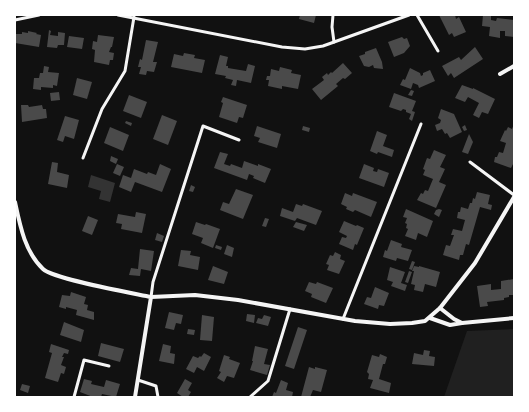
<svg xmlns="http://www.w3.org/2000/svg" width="529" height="412" font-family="'Noto Sans',sans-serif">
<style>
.green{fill:#202020}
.water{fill:#333}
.building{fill:#4a4a4a}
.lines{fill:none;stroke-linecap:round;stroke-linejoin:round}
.service{stroke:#f5f5f5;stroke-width:3}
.minor{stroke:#f5f5f5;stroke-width:4}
</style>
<rect width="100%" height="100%" fill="#111"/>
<polygon class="green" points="514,329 514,397 444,397 467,331"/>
<polygon class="water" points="91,175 115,183 110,202 99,199 101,191 88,187"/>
<g class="building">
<polygon points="300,15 316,15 314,23 299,19"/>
<polygon points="439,15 455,15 456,19 459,17 466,32 454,37 452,33 449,35"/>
<polygon points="483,15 491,15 491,20 496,21 497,18 514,20 514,37 505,36 505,31 500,31 500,38 489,36 490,27 482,26"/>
<polygon points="49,30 51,31 50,35 58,36 58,32 65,33 64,45 58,45 57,48 47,47"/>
<polygon points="28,31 37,33 36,34 41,35 39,47 15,43 15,34 22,34 22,32 28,33"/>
<polygon points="98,35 114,37 112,47 111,47 109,52 114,53 113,60 110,60 109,65 94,62 95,50 92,49 93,41 97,42"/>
<polygon points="69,36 84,38 82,49 67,47"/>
<polygon points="402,37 404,39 407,38 410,46 404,53 394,57 388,42"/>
<polygon points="146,40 158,42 153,62 157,62 154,72 147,71 146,75 139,74 141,67 138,67 140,59 142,60"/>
<polygon points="475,47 483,59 454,78 451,73 448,76 442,66 459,57 461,60"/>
<polygon points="376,48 382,62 383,69 374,68 373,65 369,67 364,66 359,56 365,54 365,52"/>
<polygon points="184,53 195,55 194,58 205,60 202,73 171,67 174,54 183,56"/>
<polygon points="220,55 228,57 226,66 228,66 228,68 246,71 248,64 255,66 251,83 237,80 236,86 231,85 233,80 225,78 226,76 215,74"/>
<polygon points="343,63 352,73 345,79 343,78 336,84 338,86 321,100 312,89 324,80 322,77 327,73 328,75 331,72 332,73"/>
<polygon points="44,66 49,67 48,72 59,73 57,86 53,85 53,88 41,87 41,90 33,89 34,78 39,78 40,73 43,73"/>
<polygon points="280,67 292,70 291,73 301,75 298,89 282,86 282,89 268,86 269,80 266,80 267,76 270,76 271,69 279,71"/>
<polygon points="410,68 420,73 421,76 423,75 423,73 430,70 435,81 419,88 418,85 413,83 411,89 400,85 403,79 405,80"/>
<polygon points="77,78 92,82 87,99 73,95"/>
<polygon points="462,85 473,89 473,88 495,99 488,114 482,112 479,118 473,115 479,103 468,97 465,102 455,98"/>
<polygon points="411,90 414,91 412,96 408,95"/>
<polygon points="59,92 60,100 51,101 50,93"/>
<polygon points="394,93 416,101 412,111 415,112 412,121 409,119 411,114 406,112 406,110 403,109 401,111 389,107"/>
<polygon points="129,95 147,102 141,118 123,111"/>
<polygon points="223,97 247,105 243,118 239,117 237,123 219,117 223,103 221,102"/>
<polygon points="21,105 28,105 29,107 42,105 43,109 46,109 47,118 22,122"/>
<polygon points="441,109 454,114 462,132 450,138 447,133 445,134 442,129 437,131 435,125 440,123 441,120 438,118"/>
<polygon points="162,115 177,121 168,145 153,139"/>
<polygon points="65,116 79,120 74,139 65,136 63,142 57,140"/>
<polygon points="126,121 132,123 131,126 125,123"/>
<polygon points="514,124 514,162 511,168 494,162 495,157 497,157 499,152 503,153 506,143 500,141 505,130 506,131 508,127 512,129"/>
<polygon points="465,125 467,130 464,131 462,127"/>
<polygon points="257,126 281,134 277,148 258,142 260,138 254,136"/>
<polygon points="303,126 310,128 309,132 302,130"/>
<polygon points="110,127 129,135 123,151 104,143"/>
<polygon points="377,131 387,135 383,146 394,150 392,157 378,152 377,154 370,151"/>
<polygon points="469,134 473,142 468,154 462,152"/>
<polygon points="434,150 446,155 440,167 445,169 439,182 446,185 436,208 417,200 421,193 423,194 425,190 428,191 433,179 423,175 425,170 423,169 427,158 430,159"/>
<polygon points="220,152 228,154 224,164 230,166 231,164 242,168 244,161 258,166 258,164 271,169 265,183 253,178 254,176 249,174 247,180 214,168"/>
<polygon points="111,156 118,159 116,164 110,161"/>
<polygon points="52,162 58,163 57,172 69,175 67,188 48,184"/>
<polygon points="117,164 124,167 120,176 113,173"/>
<polygon points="160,164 171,169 162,192 135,182 131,192 119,187 123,175 131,178 134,169 147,174 148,172 156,175"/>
<polygon points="364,164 374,168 373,171 377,172 378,169 389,173 384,187 359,178"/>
<polygon points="191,185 195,187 193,192 189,191"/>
<polygon points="236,189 253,195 243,219 220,210 223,202 229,204"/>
<polygon points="477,192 490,195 488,204 492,205 491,210 480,207 469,245 466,244 463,255 460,255 459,260 443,255 446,245 450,246 454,235 451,235 453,229 462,231 465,220 457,218 458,212 460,212 461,207 468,209 470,203 472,203 473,198 475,199"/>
<polygon points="345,193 352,196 353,193 377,202 371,217 355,210 353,212 346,209 347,207 341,204"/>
<polygon points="296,204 302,206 303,204 322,211 316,225 297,218 295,221 280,216 282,208 293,212"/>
<polygon points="406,209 433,221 427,237 418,233 416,240 405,236 408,229 406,228 407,224 405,223 407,218 403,217"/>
<polygon points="439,209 442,210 439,217 434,214 436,210"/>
<polygon points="136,212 146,214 142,233 121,229 122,224 116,223 118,214 135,217"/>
<polygon points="88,216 98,220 92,235 82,231"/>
<polygon points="265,218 269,219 266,227 262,226"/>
<polygon points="344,221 356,226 357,225 364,228 357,245 355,244 353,250 339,244 342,237 346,238 347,236 339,232"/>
<polygon points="196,222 205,225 206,224 220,229 213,248 201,243 203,238 192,234"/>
<polygon points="296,222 307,225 304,231 293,227"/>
<polygon points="157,233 164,236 162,242 155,240"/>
<polygon points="391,240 402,244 401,247 412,250 408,261 397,258 396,261 383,257 385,250 387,251"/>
<polygon points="216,245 222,247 221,250 215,248"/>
<polygon points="227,245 234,248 232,257 224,254"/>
<polygon points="140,249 154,251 151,271 141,269 140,276 129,275 131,268 138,269"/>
<polygon points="181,250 191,251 190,255 200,257 198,270 178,266"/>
<polygon points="335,252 341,255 340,259 345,261 339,274 327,270 329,265 326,264 330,255 333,256"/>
<polygon points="412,261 415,262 412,270 409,269"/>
<polygon points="213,266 228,272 224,284 208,280"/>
<polygon points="414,266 419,267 419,266 440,272 436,287 425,284 423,292 414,290 415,285 411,284 414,271 412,271"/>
<polygon points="390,267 405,272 401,283 407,285 405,291 391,286 393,282 387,280"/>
<polygon points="409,271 412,272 408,283 405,282"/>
<polygon points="514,279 514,295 509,295 509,297 504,298 504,300 487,302 488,306 480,307 477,286 491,284 491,290 501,289 501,281"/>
<polygon points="309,282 316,284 317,282 333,288 326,303 311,297 312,294 305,291"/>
<polygon points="375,287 389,293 384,306 379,305 378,309 364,304 367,297 371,298"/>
<polygon points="71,292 86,297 84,304 88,305 87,310 94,312 94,320 76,315 77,310 66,307 66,309 59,307 62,295 70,296"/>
<polygon points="169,312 183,315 181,324 176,323 174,330 165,328"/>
<polygon points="247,314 255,315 254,323 246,321"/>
<polygon points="202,315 214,317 212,341 200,340"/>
<polygon points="264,315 271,317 268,326 256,323 258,318 262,319"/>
<polygon points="64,322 84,330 81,342 60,335"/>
<polygon points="298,327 307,330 294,369 285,366"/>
<polygon points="188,329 195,330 194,335 187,334"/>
<polygon points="101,343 124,349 120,362 98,356"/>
<polygon points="51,344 69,350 68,354 64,353 62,357 64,357 61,365 66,367 64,374 61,373 58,382 45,378 52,353 49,352"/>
<polygon points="163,344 171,346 170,353 175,354 174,364 159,361"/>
<polygon points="255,346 268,349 264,364 270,365 267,375 250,370 253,361 252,361"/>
<polygon points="424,350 430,351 429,356 435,357 434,366 412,364 414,353 423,355"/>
<polygon points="204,353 211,357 204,371 197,367 194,373 186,369 193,356 198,358 200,356 201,357"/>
<polygon points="380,354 387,357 385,364 383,364 379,379 391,383 389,393 370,388 373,380 368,379 369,374 367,372 372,355 379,357"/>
<polygon points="224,355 230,357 229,359 240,363 234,378 227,376 224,382 217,378 221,372 219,371"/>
<polygon points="309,367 315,369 315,367 327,370 321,392 313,390 310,397 301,397"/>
<polygon points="84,379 92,381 91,384 104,387 106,380 120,384 116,397 102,394 101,397 93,397 80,392"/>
<polygon points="185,379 192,383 188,390 191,392 188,397 183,397 177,393"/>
<polygon points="281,380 288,383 286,390 293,392 292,397 272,397 274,392 276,393"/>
<polygon points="22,384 30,386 28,393 20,390"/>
</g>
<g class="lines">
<g class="service">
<polyline points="118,15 282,47 305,49 323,46 409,15"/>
<polyline points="333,15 332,27 334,42"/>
<polyline points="417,15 438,51"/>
<polyline points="15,20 39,15"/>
<polyline points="83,158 102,109 125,71 134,17"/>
<polyline points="470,162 514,195"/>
<polyline points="151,297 153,282 203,126 239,140"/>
<polyline points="343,319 421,124"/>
<polyline points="138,380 156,386 158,397"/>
<polyline points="74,397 84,360 109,366"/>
<polyline points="250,397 268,381 290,309"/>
</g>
<g class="minor">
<polyline points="500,74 514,66"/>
<path d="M15,202C20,226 25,252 43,269C53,279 132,293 151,297L135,397"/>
<polyline points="151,297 195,295 238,300 355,321 390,324 412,323 425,321 440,308 475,263 514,197"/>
<polyline points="430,318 450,325 462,323 454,319 440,308"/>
<polyline points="462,323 514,318"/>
</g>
</g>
<rect width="529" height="412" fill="none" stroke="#ffffff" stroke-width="32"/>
</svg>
